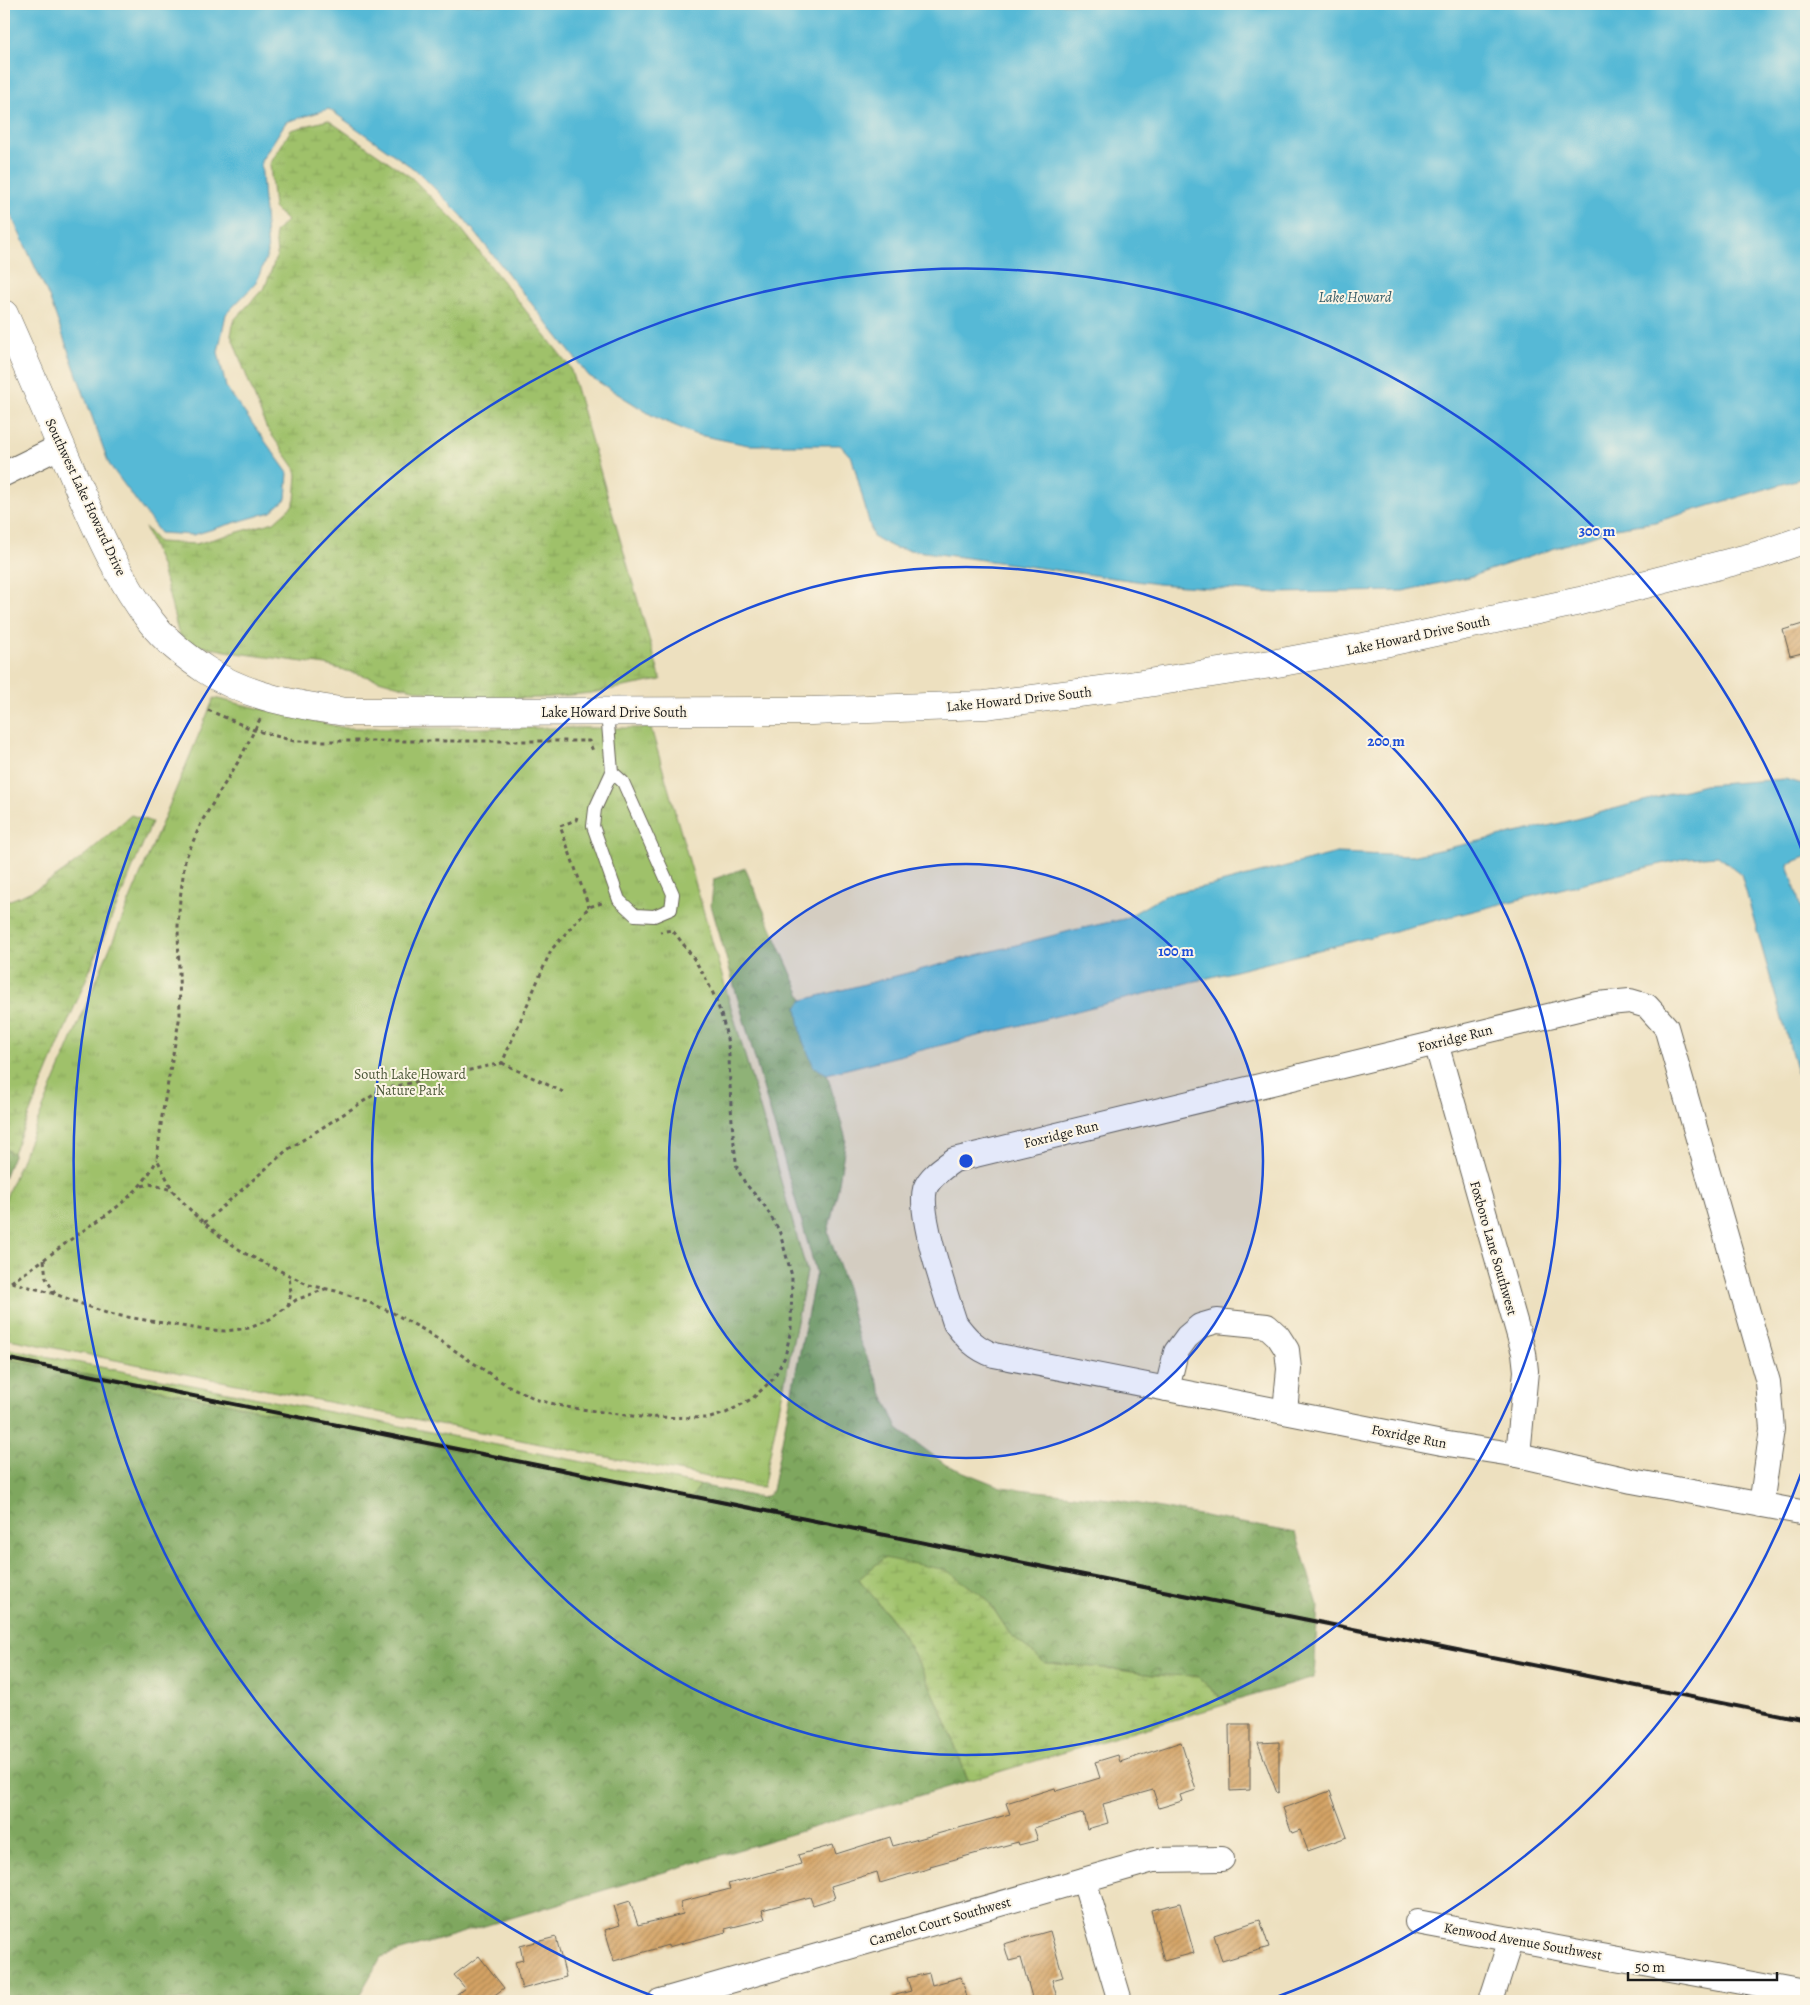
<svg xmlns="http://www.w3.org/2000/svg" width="1810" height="2005" font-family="Alegreya,serif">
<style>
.forest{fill:url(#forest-crowns);stroke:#4e623d}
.wetland{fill:url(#wetland-marsh);stroke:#5e6e43}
.park{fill:url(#park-tufts);stroke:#5e6e43}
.water{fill:#57b9d6;stroke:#3a6a79}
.building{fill:url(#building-hatch)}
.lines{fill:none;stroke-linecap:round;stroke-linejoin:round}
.service-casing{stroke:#656155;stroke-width:14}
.minor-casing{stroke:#656155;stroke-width:26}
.tertiary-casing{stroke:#656155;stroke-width:29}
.path{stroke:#656155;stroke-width:3;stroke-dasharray:4 4;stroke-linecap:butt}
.service{stroke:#fff;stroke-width:12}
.minor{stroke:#fff;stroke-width:24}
.tertiary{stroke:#fff;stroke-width:28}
.rail{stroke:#1c1c1c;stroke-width:4}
.ring{fill:none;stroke:#1d4ed8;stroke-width:2.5}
.labels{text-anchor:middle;stroke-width:4;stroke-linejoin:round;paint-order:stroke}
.street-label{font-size:14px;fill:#1c1c1c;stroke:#fcf5e5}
.park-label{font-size:14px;fill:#4a5637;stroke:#fcf5e5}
.water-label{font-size:15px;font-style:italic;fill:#345b66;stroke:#fcf5e5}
.centre{fill:#1d4ed8;stroke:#fcf5e5;stroke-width:2.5}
.ring-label{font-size:15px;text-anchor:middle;font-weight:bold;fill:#1d4ed8;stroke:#fcf5e5;stroke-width:4;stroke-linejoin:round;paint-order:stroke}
</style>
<defs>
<pattern id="forest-crowns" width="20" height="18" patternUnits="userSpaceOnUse" patternTransform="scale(1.25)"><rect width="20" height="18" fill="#7fa75e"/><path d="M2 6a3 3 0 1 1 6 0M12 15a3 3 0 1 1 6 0" fill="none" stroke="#67874d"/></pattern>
<pattern id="wetland-marsh" width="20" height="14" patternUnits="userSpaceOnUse" patternTransform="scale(1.25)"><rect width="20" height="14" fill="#9fc16a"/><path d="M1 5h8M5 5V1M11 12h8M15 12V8" fill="none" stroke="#88a55b"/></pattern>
<pattern id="park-tufts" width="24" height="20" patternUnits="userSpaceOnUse" patternTransform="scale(1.25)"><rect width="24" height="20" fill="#9fc16a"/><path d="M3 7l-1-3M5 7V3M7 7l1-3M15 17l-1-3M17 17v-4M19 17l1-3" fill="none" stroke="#88a55b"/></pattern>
<pattern id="building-hatch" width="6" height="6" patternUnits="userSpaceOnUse" patternTransform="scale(1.25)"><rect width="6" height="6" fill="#d4a365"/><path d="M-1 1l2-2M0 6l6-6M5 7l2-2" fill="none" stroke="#ab8452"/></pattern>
</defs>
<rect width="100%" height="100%" fill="#fcf5e5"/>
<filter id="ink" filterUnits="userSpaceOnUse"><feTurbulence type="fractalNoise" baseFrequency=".02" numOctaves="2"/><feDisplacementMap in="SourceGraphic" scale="10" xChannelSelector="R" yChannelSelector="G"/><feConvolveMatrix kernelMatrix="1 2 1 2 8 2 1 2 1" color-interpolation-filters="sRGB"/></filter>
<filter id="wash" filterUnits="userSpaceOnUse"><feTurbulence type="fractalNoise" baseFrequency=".0096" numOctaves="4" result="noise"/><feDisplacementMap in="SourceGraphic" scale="20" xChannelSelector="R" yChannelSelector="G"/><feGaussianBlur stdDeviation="1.12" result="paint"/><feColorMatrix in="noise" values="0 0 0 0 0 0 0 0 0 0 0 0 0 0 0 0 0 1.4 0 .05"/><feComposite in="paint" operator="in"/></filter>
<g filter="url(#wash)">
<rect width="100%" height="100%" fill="#ede0bf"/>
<g class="forest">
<path d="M745,868L803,1000L797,1008L814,1067L827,1074L846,1139L838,1189L828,1232L845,1283L858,1337L898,1429L946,1465L1001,1487L1118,1500L1296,1533L1318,1605L1314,1678L1227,1703L1197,1676L1152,1675L1105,1668L1045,1663L1010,1634L986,1598L884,1558L859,1579C874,1598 891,1617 904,1637C932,1683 950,1731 968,1781L381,1957L356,2001H4V1358L691,1498L700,1485L762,1498L769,1495L772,1490L816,1272L711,905L714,879Z"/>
<polygon points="4,1148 14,1153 4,1178"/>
</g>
<g class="wetland">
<polygon points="328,120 412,178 456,222 570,367 661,680 591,693 540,698 461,700 400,686 326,665 237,653 190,644 179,635 162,568 145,527 158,542 196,544 274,522 292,506 295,500 297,475 295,468 266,427 231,335 234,320 265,287 277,255 275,232 287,221 274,208 270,164 291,130"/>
<path d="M131,815L152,822L13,1153L4,1148V902C54,887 93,848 131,815Z"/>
<path d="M884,1558L946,1570L986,1598L1010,1634L1045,1663L1105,1668L1152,1675L1197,1676L1227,1704L968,1781C950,1731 932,1682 904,1637C891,1616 874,1598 859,1579Z"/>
</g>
<g class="park">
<polygon points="214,698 345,728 651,728 807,1272 763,1488 4,1338 4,1202"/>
<polygon points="4,1348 700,1485 692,1498 686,1497 4,1358"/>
</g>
<g class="water">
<polygon points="4,4 1806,4 1806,477 1655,522 1615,528 1469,577 1403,591 1277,593 1158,584 895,548 873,537 852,458 840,445 748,445 694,434 653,416 589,376 462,216 417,171 329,109 286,122 261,161 268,253 256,283 226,314 218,352 226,387 288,473 286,499 271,512 193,535 160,533 109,464 49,297 4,200"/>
<polygon points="1785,779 1806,785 1806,857 1788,864 1806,926 1806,1104 1741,874 1718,856 1686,858 1616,875 827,1074 814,1067 802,1039 797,1008 803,1000 1074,930 1124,919 1167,894 1213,885 1337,853 1412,856 1561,823 1704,785"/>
</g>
<g id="blocks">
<g class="building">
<polygon points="1806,623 1806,652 1790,656 1783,630"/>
<polygon points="1229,1724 1250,1724 1250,1790 1230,1791"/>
<polygon points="1181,1742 1196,1790 1180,1795 1182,1801 1159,1808 1153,1790 1103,1804 1108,1823 1087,1829 1083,1813 1034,1828 1038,1840 1019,1845 1018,1842 930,1866 931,1868 880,1883 877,1872 831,1886 835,1898 813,1905 810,1897 762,1910 765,1919 725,1929 726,1932 668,1947 668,1945 614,1961 605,1930 620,1925 614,1906 630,1901 638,1925 683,1914 680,1902 730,1889 728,1884 801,1864 798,1855 833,1845 836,1854 890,1837 893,1846 1010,1814 1006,1803 1055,1788 1056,1791 1100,1778 1095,1762 1118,1755 1120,1762"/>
<polygon points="1279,1742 1279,1792 1277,1793 1258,1743"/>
<polygon points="1330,1791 1347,1837 1308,1851 1300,1830 1292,1833 1283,1808"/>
<polygon points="1180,1903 1194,1953 1164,1961 1151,1910"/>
<polygon points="1260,1920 1269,1947 1222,1961 1214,1935"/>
<polygon points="1050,1931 1063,1977 1052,1980 1058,2001 1033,2001 1021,1958 1009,1961 1004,1944"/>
<polygon points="556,1937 566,1977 522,1989 515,1962 523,1960 520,1946"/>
<polygon points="479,1956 504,1988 492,1997 475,2001 448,2001 465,1988 454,1975"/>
<polygon points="929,1973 932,1985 961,1977 968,2001 893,2001 892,1996 911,1991 907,1978"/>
</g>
</g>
</g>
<g filter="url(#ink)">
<use href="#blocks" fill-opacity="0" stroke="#656155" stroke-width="1"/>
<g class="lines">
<defs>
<polyline id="service" points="607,712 612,772 595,809 593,826 619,900 635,915 654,916 671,909 673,894 623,782 612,772"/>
<g id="minor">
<polyline points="4,474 61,446"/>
<polyline points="1436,1043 1524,1353 1526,1371 1518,1455"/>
<polyline points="1167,1389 1176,1352 1187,1337 1200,1326 1217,1321 1267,1326 1278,1336 1287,1350 1289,1369 1285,1411"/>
<path d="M1761,1505L1772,1429L1768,1382L1666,1027L1647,1006L1630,1001L1598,1004L954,1160C944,1167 929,1177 925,1189C918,1215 946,1295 955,1323C966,1338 976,1349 994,1355L1442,1443L1518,1455L1632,1481L1806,1513"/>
<polyline points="1084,1880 1120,2001"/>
<polyline points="1417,1922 1806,1994"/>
<polyline points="660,2001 1153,1860 1222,1859"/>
<polyline points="1491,2001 1511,1939"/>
</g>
<path id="tertiary" d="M4,314C29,370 53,427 77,484C98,532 120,582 152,623C166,641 188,658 206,670C249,698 298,705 346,712L811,711L985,705L1109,689L1277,663L1384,643L1580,601L1759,555L1806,539"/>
</defs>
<use href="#service" class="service-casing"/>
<use href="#minor" class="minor-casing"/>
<use href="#tertiary" class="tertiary-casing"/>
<g class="path">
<polyline points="208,710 254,730 294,741 589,741 593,751"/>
<path d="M260,719L241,757L202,821L185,860L180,899L178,926L180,1015L162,1116L157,1159L173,1191L195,1215L220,1236L246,1254L309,1285L336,1291L366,1301L395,1314L424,1330L505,1384L538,1400L566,1407L640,1417L710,1418L726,1413L753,1398L773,1379L785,1357L791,1329L792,1276L779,1230L764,1205L745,1183L737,1168C733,1140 731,1112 730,1084C729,1068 730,1051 726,1034C718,994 698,961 672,930L660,932"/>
<polyline points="577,817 576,820 560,826 589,907"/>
<polyline points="502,1063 563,1092"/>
<polyline points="142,1186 150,1184 172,1190"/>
<polyline points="204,1223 287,1150 383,1089 502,1063 551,950 589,907 605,902"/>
<polyline points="44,1260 46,1278 55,1294"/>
<path d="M11,1282C33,1268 54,1252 74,1237C106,1215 141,1195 157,1159"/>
<polyline points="4,1283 11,1282 55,1294 109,1314 199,1329 225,1331 250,1328 270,1319 296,1300 325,1289"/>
<polyline points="288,1307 291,1293 289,1276"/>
</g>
<use href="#service" class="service"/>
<use href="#minor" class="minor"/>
<use href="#tertiary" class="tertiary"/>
<polyline class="rail" points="4,1358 1806,1720"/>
</g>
</g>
<circle cx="966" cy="1161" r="297" fill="#1d4ed8" fill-opacity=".12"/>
<g class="ring">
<circle cx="966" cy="1161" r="297"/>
<circle cx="966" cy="1161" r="594"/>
<path d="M1804 1466A892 892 0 0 1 1271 1999M661 1999A892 892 0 1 1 1804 856"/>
</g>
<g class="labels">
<g class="street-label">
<text transform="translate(86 497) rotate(65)" y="5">Southwest Lake Howard Drive</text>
<text transform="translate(1418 635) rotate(-12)" y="5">Lake Howard Drive South</text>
<text transform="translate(1019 699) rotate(-6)" y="5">Lake Howard Drive South</text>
<text x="614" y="717">Lake Howard Drive South</text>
<text transform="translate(1455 1038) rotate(-14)" y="5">Foxridge Run</text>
<text transform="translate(1061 1134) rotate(-14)" y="5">Foxridge Run</text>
<text transform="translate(1494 1248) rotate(74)" y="5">Foxboro Lane Southwest</text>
<text transform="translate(1409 1436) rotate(11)" y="5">Foxridge Run</text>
<text transform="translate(940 1921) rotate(-16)" y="5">Camelot Court Southwest</text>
<text transform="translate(1523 1941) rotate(10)" y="5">Kenwood Avenue Southwest</text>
</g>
<g class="park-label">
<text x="410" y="1079">South Lake Howard<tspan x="410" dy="16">Nature Park</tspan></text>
</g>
<g class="water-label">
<text x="1355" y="302">Lake Howard</text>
</g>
</g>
<circle cx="966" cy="1161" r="8" class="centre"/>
<g class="ring-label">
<text x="1597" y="536">300 m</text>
<text x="1386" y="746">200 m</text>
<text x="1176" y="956">100 m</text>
</g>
<rect width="1810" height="2005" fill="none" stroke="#fcf5e5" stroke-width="20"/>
<path d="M1628 1972v8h149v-8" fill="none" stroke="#1c1c1c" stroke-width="2.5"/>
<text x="1635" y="1972" font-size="15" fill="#1c1c1c" stroke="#fcf5e5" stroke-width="4" paint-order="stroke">50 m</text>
</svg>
